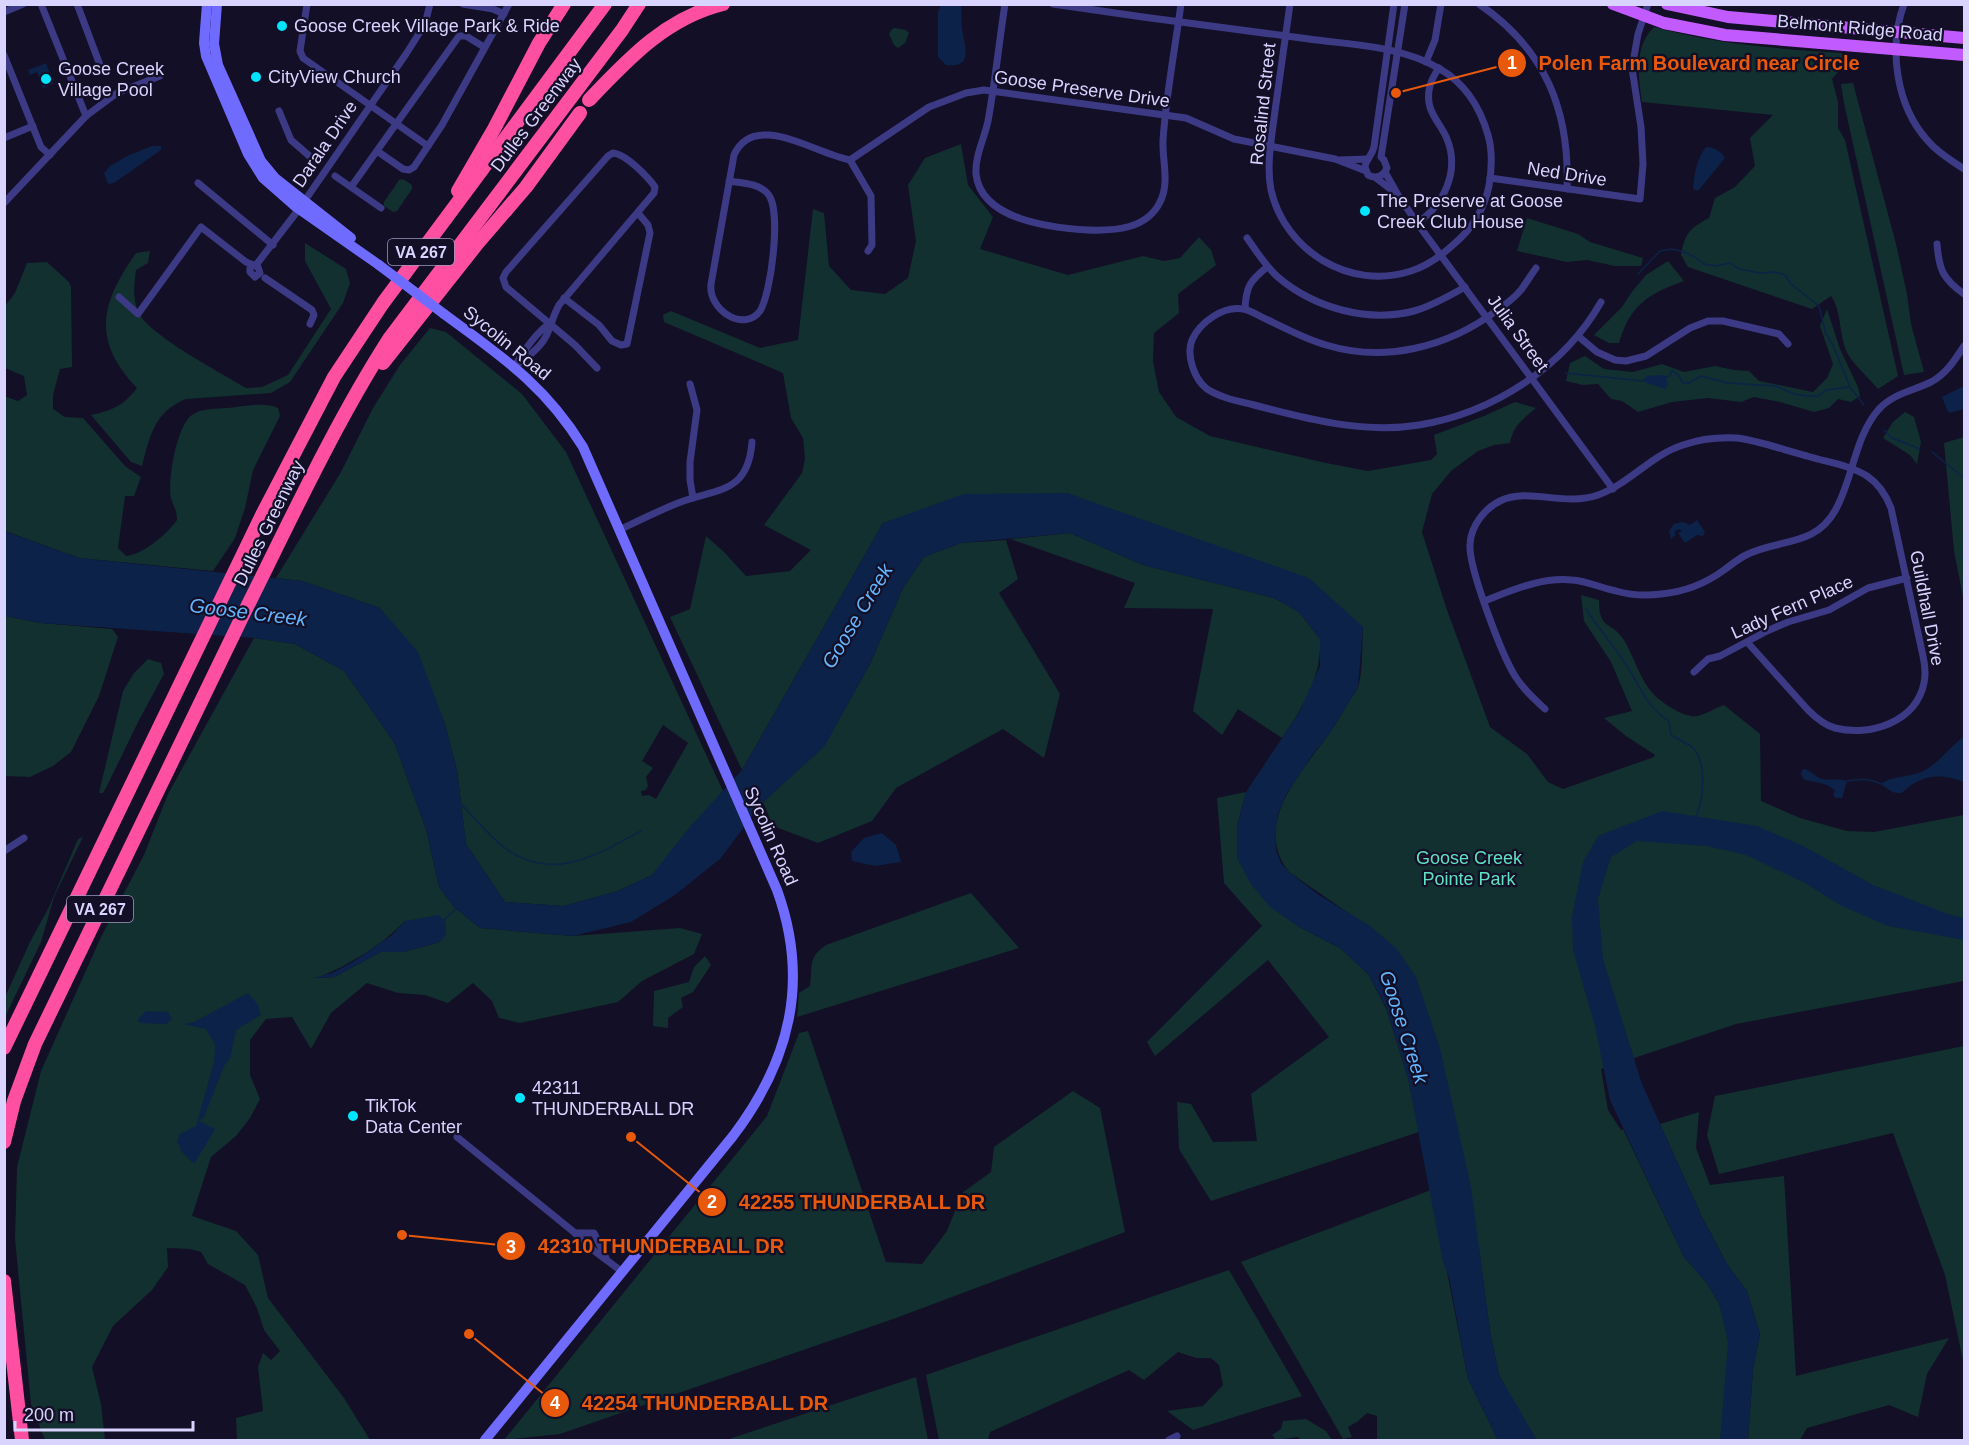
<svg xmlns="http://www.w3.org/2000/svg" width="1969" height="1445" font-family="Helvetica,sans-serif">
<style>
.green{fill:#12302f;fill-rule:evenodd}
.water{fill:#0c2248}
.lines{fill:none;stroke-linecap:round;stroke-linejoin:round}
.stream{stroke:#0c2248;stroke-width:1.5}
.street{stroke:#3d3a85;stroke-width:7}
.secondary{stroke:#6f6bff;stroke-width:10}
.primary{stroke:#c25bff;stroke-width:12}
.highway{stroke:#ff4fa3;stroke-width:14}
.secondary-bridge{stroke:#6f6bff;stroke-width:10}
.poi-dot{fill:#00e5ff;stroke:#130f26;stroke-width:2}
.labels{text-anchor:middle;stroke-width:4.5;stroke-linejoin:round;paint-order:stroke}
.shield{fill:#130f26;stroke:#9e99be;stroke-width:1.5}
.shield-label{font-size:16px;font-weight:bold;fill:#d9d4ff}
.poi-label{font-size:18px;fill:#d9d4ff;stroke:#130f26;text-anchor:start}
.street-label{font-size:18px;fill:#d9d4ff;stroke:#130f26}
.park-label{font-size:18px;fill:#5fe0c0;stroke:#130f26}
.water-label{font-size:20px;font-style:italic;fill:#62b6ff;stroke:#130f26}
.leader{fill:none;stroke:#e8590c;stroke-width:2}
.callout-dot{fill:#e8590c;stroke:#130f26;stroke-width:2}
.mark-label{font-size:18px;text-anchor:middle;font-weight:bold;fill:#fff}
.callout-label{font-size:20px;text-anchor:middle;font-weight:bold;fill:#e8590c;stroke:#130f26;stroke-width:4.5;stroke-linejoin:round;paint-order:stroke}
</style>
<rect width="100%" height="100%" fill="#130f26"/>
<g class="green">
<path d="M1654,27C1715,44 1779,49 1842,53L1845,64L1832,79L1838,102V128L1845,140L1898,376L1878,389C1869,378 1857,368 1849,356C1838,338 1843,313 1831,296L1812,309L1688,267L1681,255C1685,233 1690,228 1709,218L1715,198L1735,187L1755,166L1750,138L1773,115L1642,102C1638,77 1634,46 1654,27Z"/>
<polygon points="895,28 906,30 909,33 905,43 898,48 894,45 889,34 892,29"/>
<polygon points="1853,83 1896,244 1907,294 1911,324 1924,372 1904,375 1844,103 1841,84"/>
<path d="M961,144L968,185L993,217L980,249L1068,275L1143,256L1164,261L1180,258L1199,237L1211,250L1216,265L1178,294L1179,313L1154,333L1153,361L1159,392L1176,417L1210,436L1326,463L1368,471L1431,460L1437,454L1434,435L1484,416L1515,402L1536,408C1523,419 1513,426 1510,443L1494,445L1478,451L1451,471L1432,494L1422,532L1447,610L1490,727L1527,754L1548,782L1563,789L1654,757L1655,755L1626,736L1604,718L1632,711L1611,662L1584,621L1581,595L1599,600C1599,631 1611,620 1624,640C1633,655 1640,678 1650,690C1658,701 1685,719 1698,716C1706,714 1715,708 1724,705L1760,734L1761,801L1800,818L1847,831L1874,832L1964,815V981L1736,1024L1601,1069L1608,1110L1621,1130L1623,1129L1684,1257L1706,1282L1719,1303L1736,1356L1724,1440H1524L1506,1387L1499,1375L1490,1331L1479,1249L1383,937L1289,872C1251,824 1302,772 1329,734C1336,724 1342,713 1348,703C1351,698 1356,692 1358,687C1363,674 1362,642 1363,627L1067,493L883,523L742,770L670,617L690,609L706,536L724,552L746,576L790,571L811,550L764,525L802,473L805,459L803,438L791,418L783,373L664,322L663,315L671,311L760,348L798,340L813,209L824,213L829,266L851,290L885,294L908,278L916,241L908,185L925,158Z"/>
<polygon points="403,179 412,185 412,189 397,211 393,212 384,206 384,202 399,180"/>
<polygon points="1527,218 1578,234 1590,242 1643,258 1641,266 1615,266 1587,260 1567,262 1517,251"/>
<path d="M305,243L346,269L350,283L343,303L290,382L271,393L186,399C154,412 150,436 142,466L131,462L91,415C113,410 123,406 137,388C91,340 101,303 136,253L150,251L148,263L136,270C134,285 132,301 140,315C153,337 221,373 246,388L262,387L288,375L331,309L305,261Z"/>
<path d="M1668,261L1684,281C1648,294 1630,305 1619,343H1609L1594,335L1622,307L1631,293L1646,275Z"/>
<path d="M47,262L69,282L71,287L72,367L60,369L53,395V409L65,417L83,418L125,466L141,477L134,496H125L118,548L126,556C144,554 167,534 177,520C177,509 173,507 171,498C167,482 177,424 192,415C202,408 216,409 228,408C243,407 265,401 278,408L280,416L253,470L245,508L235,538L213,571L79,558L5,531L4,396L18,401L27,395L24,376L5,368V306L15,293L27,263Z"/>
<polygon points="1827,309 1840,349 1858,387 1860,396 1851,402 1838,399 1829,408 1814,412 1780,402 1754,397 1741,402 1708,398 1672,402 1638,412 1622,401 1611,399 1598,384 1583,385 1566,381 1570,363 1585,356 1604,369 1633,372 1662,364 1684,372 1715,366 1734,370 1749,371 1759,381 1813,392 1827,378 1833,364 1820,326"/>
<path d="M430,328L446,332L522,394L566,452L723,791L652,875L618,891L564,906L505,902L466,844L457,770L444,721L380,608L302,581L276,578L341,472L373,408L400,365ZM663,725L688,743L656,799L649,795L642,796L641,791L646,790L648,786L646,777L653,768L642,761Z"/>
<polygon points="1905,412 1914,417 1921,442 1917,464 1910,455 1883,438 1893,422"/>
<polygon points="1964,437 1964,602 1954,551 1944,443"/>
<path d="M1070,533L1143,565L1274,598L1299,612L1320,639C1322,677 1303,707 1282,738L1238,709L1222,735L1193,711L1213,609L1124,608L1135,583L1010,539Z"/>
<polygon points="1006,540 1018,579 999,593 1060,694 1044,758 1003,729 896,788 872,821 818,843 773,826 763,802 824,746 870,664 903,588 924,557 961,543"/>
<polygon points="5,616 41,623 112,629 118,637 99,696 71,752 53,766 30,777 5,776"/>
<path d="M254,638L295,644L344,671L394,742L426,829L439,887L454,907L480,928L573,936L680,928L702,934L694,954L642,981L618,1002L520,1023L499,1018L492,1001L473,983L448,1003L425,995L398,993L367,983L331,1013L311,1049L292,1017L266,1019L250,1040V1075L260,1099L250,1118L236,1136L211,1157L192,1216L236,1231L258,1255L268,1298L344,1398L370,1440H237L236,1418L263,1411L258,1367L263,1353L271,1360L280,1351L264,1330L257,1308L245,1285L208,1264L201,1252L190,1249L167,1248L168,1267L152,1290L113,1326L92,1367L101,1404L105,1440H45L31,1404L15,1239L17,1167L41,1071L101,937L144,855L168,794ZM405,921L440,942L404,952H381L334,977L317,978C349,965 381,946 405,921Z"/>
<polygon points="148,659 161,663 164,674 139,720 107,786 103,793 99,793 123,691 134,673"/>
<polygon points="1246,792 1237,826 1237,858 1299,927 1340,948 1368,974 1386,1008 1408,1078 1419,1132 1211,1201 1179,1149 1177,1102 1191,1104 1213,1142 1257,1141 1251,1094 1329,1037 1268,960 1155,1056 1147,1042 1262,926 1224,883 1217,798"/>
<polygon points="83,837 54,897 41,942 5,1017 5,997 30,942 49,907 78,839"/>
<path d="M971,893L1019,948L797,1017L799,993L810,986C813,966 807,958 826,945Z"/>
<polygon points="705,956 711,965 693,992 681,998 683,1007 668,1018 668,1028 653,1026 654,991 689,982 694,967"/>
<polygon points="808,1031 886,1262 922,1264 947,1231 962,1193 991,1172 994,1147 1073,1091 1100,1108 1125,1232 896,1318 560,1434 504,1440 767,1116 799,1033"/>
<polygon points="1964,1046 1964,1365 1945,1275 1893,1133 1719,1174 1707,1135 1715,1096"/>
<polygon points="1699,1112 1696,1148 1710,1185 1784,1176 1796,1376 1949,1338 1927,1374 1918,1417 1889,1405 1807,1428 1800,1440 1748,1440 1753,1369 1760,1334 1747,1291 1727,1264 1702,1217 1660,1124"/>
<polygon points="1431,1190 1468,1379 1498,1440 1372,1440 1377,1439 1377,1416 1367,1413 1357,1422 1348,1427 1352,1437 1343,1439 1241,1262"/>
<polygon points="1229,1270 1302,1396 1193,1430 1167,1411 1203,1406 1223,1385 1219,1365 1211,1358 1196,1358 1178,1352 1144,1380 1129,1370 990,1432 988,1440 939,1440 926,1375"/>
<polygon points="916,1377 928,1440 726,1440"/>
<polygon points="1306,1419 1326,1431 1332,1440 1302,1440 1297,1437 1276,1440 1272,1435 1281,1429 1283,1421"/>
</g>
<g class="water">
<path d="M941,5H961C962,13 961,20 962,28C964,45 975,69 946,65L938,57V12Z"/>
<polygon points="46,63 54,84 43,88 37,72 30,75 28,70"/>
<polygon points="152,146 161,146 161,150 114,183 108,184 104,173 110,166 127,156"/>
<path d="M1706,147C1714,147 1721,151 1725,158L1698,191L1693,189C1694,174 1697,158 1706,147Z"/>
<polygon points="1661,375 1666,376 1668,386 1665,389 1642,381 1647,376"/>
<polygon points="1964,386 1964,409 1950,413 1947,410 1942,397"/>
<polygon points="1067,493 1309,578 1363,627 1358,687 1330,733 1311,757 1286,795 1278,814 1275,835 1276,850 1281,863 1289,872 1319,895 1370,926 1396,948 1416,977 1440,1048 1471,1187 1490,1331 1499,1375 1537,1440 1498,1440 1468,1379 1449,1277 1443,1262 1408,1078 1386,1007 1368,974 1340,948 1299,927 1270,907 1251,884 1237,858 1237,826 1246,792 1300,711 1320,666 1320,639 1299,612 1274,598 1143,565 1070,533 961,543 924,557 903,588 870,664 824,747 763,802 720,859 675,895 631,922 573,936 480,928 454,907 439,887 426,829 394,742 344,671 295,644 254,638 41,623 5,616 4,531 79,558 302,581 380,608 418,652 444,721 457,770 466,844 505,902 564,906 618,891 652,875 688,829 742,770 883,523 964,494"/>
<polygon points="1697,520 1705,532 1703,536 1697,535 1685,543 1678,533 1682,531 1679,529 1675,531 1675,535 1671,539 1669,531 1674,524 1683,522 1690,525"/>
<path d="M1964,737V782C1944,774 1927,774 1910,786C1906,789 1903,794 1897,793C1892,793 1885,787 1881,784C1892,775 1911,778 1925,770C1940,762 1950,746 1964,737Z"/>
<path d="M1805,769C1812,771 1815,777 1822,779C1831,781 1838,778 1847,781L1842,798H1836L1833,795L1835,790C1826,783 1816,782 1805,780L1801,775L1802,770Z"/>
<polygon points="1662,811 1757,826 1805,847 1873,885 1948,914 1964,918 1964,940 1888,926 1840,905 1805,883 1746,855 1707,846 1637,841 1611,857 1598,899 1603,959 1642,1084 1702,1217 1727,1264 1747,1291 1760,1334 1753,1369 1748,1440 1720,1440 1728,1342 1719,1303 1706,1282 1684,1257 1610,1100 1595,1026 1573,950 1572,917 1583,862 1598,836"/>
<polygon points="882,833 896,845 901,862 875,866 852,861 851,852 864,838"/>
<polygon points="439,915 446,923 446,935 440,942 404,952 381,952 334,977 313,978 332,973 353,962 392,935 405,921"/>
<polygon points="248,993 258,1005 261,1015 236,1030 230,1059 225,1064 204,1117 199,1121 215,1129 194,1164 182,1152 177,1141 180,1134 196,1126 214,1062 215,1045 206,1029 183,1024 194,1022"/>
<polygon points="146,1011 168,1012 172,1019 166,1024 140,1023 137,1020"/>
</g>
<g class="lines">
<g class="stream">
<polyline points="1638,274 1660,251 1672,249 1684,252 1695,257 1704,264 1716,266 1730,263 1739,269 1760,273 1775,272 1785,275 1791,284 1819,306 1826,334 1833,345 1850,387 1864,405"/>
<polyline points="1565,373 1642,381"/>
<polyline points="1664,377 1670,376 1672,370 1678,375 1683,383 1689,383 1701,376 1728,383 1776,386 1794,394 1807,396 1818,396 1826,390 1849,387"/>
<polyline points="1884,430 1892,438 1920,449"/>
<polyline points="1932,452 1964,478"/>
<path d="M1586,609C1599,629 1614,646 1627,666C1641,687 1646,707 1669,721L1671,735C1678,739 1686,743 1692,747C1707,760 1704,800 1696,816"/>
<path d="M1847,781C1859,779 1869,778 1881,784"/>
<path d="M459,802C473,816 490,837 505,848C552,883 597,855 641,831"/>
<polyline points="444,920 456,909"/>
</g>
<g class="street">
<polyline points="41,4 86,116"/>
<polyline points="77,4 100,65"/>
<polyline points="307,4 300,51 303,58 428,146"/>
<polyline points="463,4 493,9 504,14"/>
<path d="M1005,4C999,43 995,83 988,121C984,140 975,155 976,174C981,220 1052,228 1088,230C1115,231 1147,229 1160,202C1170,183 1162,160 1163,140C1166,95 1175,49 1181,4"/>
<path d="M1053,4L1143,17C1198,24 1254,32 1309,39C1353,45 1402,46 1440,69C1466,84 1480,107 1488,135C1493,152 1492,168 1489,186C1484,210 1473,228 1454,244C1441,256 1427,266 1411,271C1350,291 1285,251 1271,190C1266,164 1272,136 1275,111C1280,75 1285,40 1290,4"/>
<path d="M1394,4L1374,147C1372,156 1366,159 1365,167L1368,175C1376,179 1383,177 1387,168L1384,160L1381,157L1405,4"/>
<path d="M1479,4C1545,49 1570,110 1567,189"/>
<path d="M1904,4C1888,48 1896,106 1928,141C1938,153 1952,161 1964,169"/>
<polyline points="4,12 23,4"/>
<polyline points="4,55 41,147 50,155"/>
<polyline points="1426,62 1435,40 1441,4"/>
<polyline points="279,111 291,140 314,160"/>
<polyline points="4,138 33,126"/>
<polyline points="377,151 403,169 409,170 414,167 442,125 509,4"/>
<polyline points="850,160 871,196 872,245 868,251"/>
<polyline points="1340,160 1368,159"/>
<polyline points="1385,172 1398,195 1417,223 1613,489"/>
<polyline points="335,176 381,208"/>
<polyline points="1376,178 1393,191"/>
<polyline points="1490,178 1640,199 1643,164 1641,127 1632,68 1638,34 1648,4"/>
<path d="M729,181C742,183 759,183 768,194C782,210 771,294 760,311C744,333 708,310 711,284L734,155C754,110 816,154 850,160L929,107L966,93L984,90L1186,118L1234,139L1335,159L1366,171"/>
<polyline points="198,183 273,245"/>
<polyline points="351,187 459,36 466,36 484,47"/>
<polyline points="4,203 86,116 117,93 160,76"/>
<path d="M1417,223C1444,205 1460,171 1447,139C1443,128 1433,118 1430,107C1426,93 1431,79 1439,68"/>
<path d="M1247,238C1257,252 1266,267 1279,278C1315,308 1368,323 1414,311C1432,306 1449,296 1465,287"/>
<path d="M1937,244C1939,270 1943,279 1964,294"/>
<polyline points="256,265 299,209 406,54 425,24 430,4"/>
<path d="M1536,268C1531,275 1526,283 1521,290C1514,298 1505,305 1496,311C1448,347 1385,363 1326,345C1305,339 1287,329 1268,320C1260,317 1251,310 1243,309C1223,306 1200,322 1192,340C1186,355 1194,379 1207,389C1221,398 1238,401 1254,405C1307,419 1364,434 1419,425C1493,413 1564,367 1601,302"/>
<polyline points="265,278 312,310 314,315 310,324"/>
<polyline points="119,297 138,314 201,227 246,262 258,267 260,273 255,277 250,272 250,268 254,265"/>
<polyline points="564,298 599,325 612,341 621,345 627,344 650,233 648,225 638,213"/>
<path d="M1245,309C1246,286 1250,281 1267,267"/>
<path d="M550,323C535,334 524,350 515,366C527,358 543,346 548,332C552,322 554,314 559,305L654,193L655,187C648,177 626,154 613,153L608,156L506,272L503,278L506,287L575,345L597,368"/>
<polyline points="1578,336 1597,352 1615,360 1626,361 1646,356 1690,328 1708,321 1723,321 1779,334 1788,344"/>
<polyline points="690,384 697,410 690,462 690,480 693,498"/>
<path d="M619,530C638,521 658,511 678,503C716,488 748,495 752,442"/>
<path d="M1484,601C1513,590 1541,577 1572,580C1587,581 1601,588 1616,591C1630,595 1646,596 1661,594C1683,592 1705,584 1724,570C1731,565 1738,559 1746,555C1779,538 1815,548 1836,509C1853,478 1855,436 1879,409C1894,393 1913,391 1931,382C1946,374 1955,360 1964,346"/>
<polyline points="1694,672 1708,659 1720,656 1767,631 1788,622 1829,610 1868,588 1907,578"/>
<path d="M1545,709C1534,699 1523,689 1515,676C1502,655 1468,567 1470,544C1471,526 1484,509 1500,501C1529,487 1564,507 1598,495C1629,484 1651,455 1683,445C1700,439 1719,437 1737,438C1760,441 1784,450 1807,456C1826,462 1850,465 1867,476C1879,484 1886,495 1891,508L1923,656C1925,665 1926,674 1924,683C1916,722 1870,737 1835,728C1824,725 1816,718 1808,710L1748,643"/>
<polyline points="4,851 24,838"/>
<path d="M457,1137L575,1233C588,1249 607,1259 622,1272"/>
<polyline points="575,1233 594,1233 606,1258"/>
<polyline points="1169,1440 1177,1436"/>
</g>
<g class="secondary">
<polyline points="207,4 204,43 206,56 248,154 263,178 296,207 379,265"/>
<polyline points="217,4 214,44 218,65 261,161 275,178 351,238"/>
<path d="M444,314C501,356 545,385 583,447L777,890C810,981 790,1061 733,1136L485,1440"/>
</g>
<g class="primary">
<polyline points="1613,4 1664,23 1725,35 1964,55"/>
<polyline points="1667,4 1728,17 1964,38"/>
</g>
<g class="highway">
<path d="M589,100C628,59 666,18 723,4"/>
<polyline points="458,191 494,129 539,43 564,4"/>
<polyline points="383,363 477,244 526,187 580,113"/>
<polyline points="4,1048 262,515 334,377 383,303 605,4"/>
<path d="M4,1142L14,1101L35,1044C105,900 174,755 245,611C291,519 334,425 389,339L622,30L639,4"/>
<polyline points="4,1281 22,1440"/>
</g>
<polyline class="secondary-bridge" points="379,265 444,314"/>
</g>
<g class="poi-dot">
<circle cx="282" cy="26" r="6"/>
<circle cx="256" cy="77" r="6"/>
<circle cx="46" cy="79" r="6"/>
<circle cx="1365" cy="211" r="6"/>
<circle cx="520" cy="1098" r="6"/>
<circle cx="353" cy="1116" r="6"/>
</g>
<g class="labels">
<g class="shield">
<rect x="388" y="239" width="66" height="26" rx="4.5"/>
<rect x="67" y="896" width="66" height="26" rx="4.5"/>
</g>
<g class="shield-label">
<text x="421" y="258">VA 267</text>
<text x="100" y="915">VA 267</text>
</g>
<g class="poi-label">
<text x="294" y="32">Goose Creek Village Park &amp; Ride</text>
<text x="58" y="75">Goose Creek<tspan x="58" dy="21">Village Pool</tspan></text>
<text x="268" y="83">CityView Church</text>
<text x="1377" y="207">The Preserve at Goose<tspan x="1377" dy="21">Creek Club House</tspan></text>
<text x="532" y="1094">42311<tspan x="532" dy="21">THUNDERBALL DR</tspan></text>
<text x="365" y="1112">TikTok<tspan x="365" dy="21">Data Center</tspan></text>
</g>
<g class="street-label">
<text transform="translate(1860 28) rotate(5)" y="6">Belmont Ridge Road</text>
<text transform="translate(1082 89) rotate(8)" y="6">Goose Preserve Drive</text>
<text transform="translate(1263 104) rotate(-84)" y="6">Rosalind Street</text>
<text transform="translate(536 115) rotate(-53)" y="6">Dulles Greenway</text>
<text transform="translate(325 144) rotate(-56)" y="6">Darala Drive</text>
<text transform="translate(1567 174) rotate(9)" y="6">Ned Drive</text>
<text transform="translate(1518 333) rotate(54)" y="6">Julia Street</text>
<text transform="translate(507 343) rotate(39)" y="6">Sycolin Road</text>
<text transform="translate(269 523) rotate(-64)" y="6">Dulles Greenway</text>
<text transform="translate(1792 607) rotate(-24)" y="6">Lady Fern Place</text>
<text transform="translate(1927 608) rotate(79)" y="6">Guildhall Drive</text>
<text transform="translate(771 836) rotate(66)" y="6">Sycolin Road</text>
</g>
<g class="park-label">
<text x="1469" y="864">Goose Creek<tspan x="1469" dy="21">Pointe Park</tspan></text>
</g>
<g class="water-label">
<text transform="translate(248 612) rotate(7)" y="7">Goose Creek</text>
<text transform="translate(857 616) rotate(-59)" y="7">Goose Creek</text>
<text transform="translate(1404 1027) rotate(72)" y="7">Goose Creek</text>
</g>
</g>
<path class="leader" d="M1396 93L1512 63M631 1137L712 1202M402 1235L511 1246M469 1334L555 1403"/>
<g class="callout-dot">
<circle cx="1396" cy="93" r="6"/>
<circle cx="631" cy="1137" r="6"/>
<circle cx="402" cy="1235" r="6"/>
<circle cx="469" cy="1334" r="6"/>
<circle cx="1512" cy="63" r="15"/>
<circle cx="712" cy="1202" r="15"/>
<circle cx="511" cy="1246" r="15"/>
<circle cx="555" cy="1403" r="15"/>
</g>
<g class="mark-label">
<text x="1512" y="69">1</text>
<text x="712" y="1208">2</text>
<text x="511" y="1253">3</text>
<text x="555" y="1409">4</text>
</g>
<g class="callout-label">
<text x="1699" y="70">Polen Farm Boulevard near Circle</text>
<text x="862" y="1209">42255 THUNDERBALL DR</text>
<text x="661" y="1253">42310 THUNDERBALL DR</text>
<text x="705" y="1410">42254 THUNDERBALL DR</text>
</g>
<rect width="1969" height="1445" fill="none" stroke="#d9d4ff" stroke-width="12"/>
<path d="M15 1421v9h178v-9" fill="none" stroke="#d9d4ff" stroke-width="3"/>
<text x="24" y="1421" font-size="18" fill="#d9d4ff" stroke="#130f26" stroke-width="4.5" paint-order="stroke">200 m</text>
</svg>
